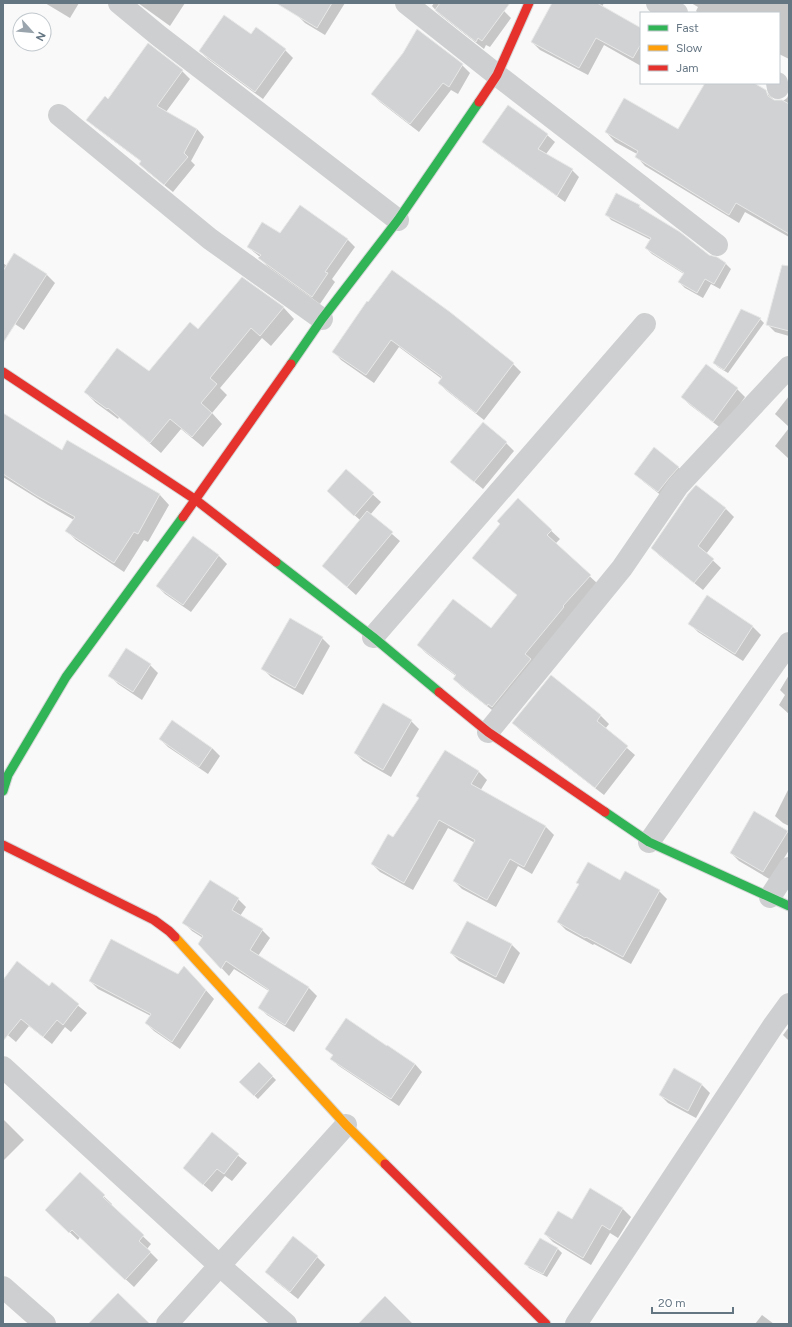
<svg xmlns="http://www.w3.org/2000/svg" width="792" height="1327" font-family="Figtree,sans-serif">
<style>
.shadow{fill:#0003}
.building{fill:#d0d2d3;stroke:#e8e8e8}
.lines{fill:none;stroke-linecap:round;stroke-linejoin:round}
.fast-casing{stroke:#d5d6d7;stroke-width:11}
.slow-casing{stroke:#d5d6d7;stroke-width:11}
.jam-casing{stroke:#d5d6d7;stroke-width:11}
.street{stroke:#cecfd0;stroke-width:22}
.fast{stroke:#30b455;stroke-width:9}
.slow{stroke:#ff9f0a;stroke-width:9}
.jam{stroke:#e5322d;stroke-width:9}
</style>
<rect width="100%" height="100%" fill="#f9f9f9"/>
<g class="shadow">
<polygon points="45,3 79,3 70,18"/>
<polygon points="138,3 185,3 170,26"/>
<polygon points="295,3 345,3 325,35 305,23 297,15"/>
<polygon points="434,3 509,3 504,11 511,18 490,47 486,45 484,49 439,14 432,6"/>
<polygon points="553,3 604,3 602,7 641,29 641,66 604,45 588,75 540,50 532,42"/>
<polygon points="691,3 789,3 789,59 779,54 779,13 698,13 696,11 698,7"/>
<polygon points="418,30 462,65 470,73 458,94 451,90 419,132 380,102 372,94 404,54"/>
<polygon points="251,35 285,50 293,58 263,99 208,59 200,51"/>
<polygon points="149,45 182,71 190,79 166,112 197,129 204,137 191,161 195,165 173,192 148,172 140,164 142,162 95,127 88,120 109,100"/>
<polygon points="706,83 752,83 765,91 775,101 783,101 787,98 789,94 789,237 745,212 739,223 645,166 636,156 637,154 615,142 606,132 678,130"/>
<polygon points="508,107 547,135 555,142 546,154 572,170 579,177 565,202 490,148 483,141"/>
<polygon points="639,206 645,211 709,256 716,258 726,264 731,269 720,289 711,284 703,298 685,288 679,282 684,274 652,254 646,248 651,240 611,220 606,214"/>
<polygon points="281,234 347,239 355,247 332,279 335,282 320,304 267,266 260,258 260,257 248,247"/>
<polygon points="15,254 47,275 55,283 24,330 3,316 3,263 7,266"/>
<polygon points="242,278 284,308 294,319 271,346 262,338 220,388 227,395 212,413 222,424 203,447 181,429 161,453 119,417 118,419 96,403 85,392 149,373 198,330"/>
<polygon points="789,295 789,336 775,332 767,324"/>
<polygon points="449,313 513,364 521,372 484,420 447,391 439,383 442,379 399,347 374,383 341,360 333,351"/>
<polygon points="760,319 764,323 728,373 718,367 714,363"/>
<polygon points="706,365 737,389 745,397 722,429 690,405 682,397"/>
<polygon points="789,396 789,427 775,414"/>
<polygon points="3,414 63,451 68,442 160,495 169,505 148,542 144,540 124,572 76,540 67,531 74,520 48,505 3,477"/>
<polygon points="789,428 789,459 775,446"/>
<polygon points="506,443 514,451 483,489 460,470"/>
<polygon points="678,467 686,475 667,500 644,482 635,474"/>
<polygon points="346,470 381,502 370,515 400,541 356,595 323,566 360,520 336,499"/>
<polygon points="518,500 560,539 555,544 598,584 496,713 462,687 454,679 456,676 426,653 418,645 491,629 518,596 473,558 502,524"/>
<polygon points="726,509 734,517 706,554 721,568 703,590 660,556 652,548"/>
<polygon points="193,537 219,556 227,564 191,612 165,594 157,586"/>
<polygon points="707,597 753,627 761,635 743,661 698,632 690,624"/>
<polygon points="322,638 330,646 303,695 271,677 263,669"/>
<polygon points="150,665 158,673 142,700 118,684 110,676"/>
<polygon points="789,675 789,714 779,705 785,695 780,690"/>
<polygon points="551,676 601,716 609,724 605,729 635,755 604,795 521,731 513,723"/>
<polygon points="411,721 419,729 391,777 363,761 355,753"/>
<polygon points="160,739 212,748 220,756 208,774 168,747"/>
<polygon points="445,751 479,772 487,780 480,791 546,827 554,835 532,874 518,866 496,907 462,889 454,881 475,843 448,828 413,890 380,872 372,864 394,839 420,798"/>
<polygon points="789,788 789,826 783,823 775,816"/>
<polygon points="787,832 789,834 789,850 771,880 739,861 731,853"/>
<polygon points="620,882 659,891 667,899 631,964 594,944 593,945 566,930 558,922"/>
<polygon points="238,899 246,907 240,916 262,930 270,938 258,956 309,988 317,996 294,1032 267,1015 259,1007 269,991 234,969 229,976 199,944 203,938 192,931 184,923"/>
<polygon points="467,922 512,945 520,953 504,984 459,961 451,953"/>
<polygon points="192,975 214,999 180,1049 154,1031 146,1023 151,1016 98,989 90,981"/>
<polygon points="3,981 49,988 52,984 87,1013 71,1032 65,1027 52,1044 29,1026 16,1042 3,1031"/>
<polygon points="789,1027 789,1041 783,1035"/>
<polygon points="387,1047 415,1064 422,1072 399,1106 339,1066 331,1059 334,1056 326,1049"/>
<polygon points="259,1063 276,1080 258,1099 240,1082"/>
<polygon points="674,1070 702,1085 710,1093 696,1118 668,1103 660,1095"/>
<polygon points="3,1119 24,1140 3,1161"/>
<polygon points="212,1134 247,1163 232,1181 225,1176 212,1192 184,1168"/>
<polygon points="80,1174 112,1204 111,1206 151,1244 147,1249 158,1260 134,1287 80,1237 78,1240 46,1210"/>
<polygon points="590,1189 623,1209 631,1217 618,1238 610,1233 591,1265 553,1242 545,1234 572,1220"/>
<polygon points="540,1239 558,1249 562,1253 547,1277 529,1268 526,1264"/>
<polygon points="317,1257 325,1265 298,1299 274,1280"/>
<polygon points="762,1315 774,1324 755,1324"/>
</g>
<g class="building">
<polygon points="276,3 332,3 317,28"/>
<polygon points="440,3 510,3 482,41 478,38 476,42 435,10"/>
<polygon points="552,3 597,3 641,28 641,44 633,58 596,38 579,68 531,42"/>
<polygon points="224,15 251,34 256,27 286,49 255,92 199,51"/>
<polygon points="417,29 463,64 449,87 443,83 410,124 371,94 403,53"/>
<polygon points="148,43 183,70 157,106 197,129 184,153 188,157 164,185 139,164 141,161 86,120 105,96 108,99"/>
<polygon points="705,83 754,83 766,90 768,96 774,100 782,100 789,104 789,234 736,203 729,215 635,157 638,151 605,132 624,98 678,129"/>
<polygon points="508,105 548,134 538,149 573,169 557,196 482,142"/>
<polygon points="616,193 640,205 639,207 680,232 709,255 717,257 726,263 714,284 705,279 697,293 678,282 684,273 645,248 651,238 605,215"/>
<polygon points="300,205 348,239 325,272 328,273 312,297 258,258 261,255 247,247 262,222 280,233"/>
<polygon points="14,253 47,274 3,343 3,271"/>
<polygon points="782,265 789,266 789,331 766,325"/>
<polygon points="392,270 450,312 514,363 476,413 438,383 442,377 391,340 366,375 332,352 367,301 368,302"/>
<polygon points="242,277 284,307 260,336 251,328 210,378 217,384 201,403 212,413 192,437 170,419 150,443 108,408 107,409 84,392 117,348 149,371 190,322 198,329"/>
<polygon points="741,309 761,318 724,370 713,363"/>
<polygon points="706,364 738,388 713,422 681,397"/>
<polygon points="3,413 62,450 67,440 160,494 138,534 134,532 114,563 65,531 75,517 37,496 3,474"/>
<polygon points="483,422 507,442 474,482 450,462"/>
<polygon points="654,447 679,467 669,478 658,492 634,474"/>
<polygon points="346,469 374,493 354,516 327,491"/>
<polygon points="696,485 726,508 698,546 714,559 694,583 651,548 688,494"/>
<polygon points="518,498 552,530 547,535 591,575 563,606 564,607 525,654 531,659 492,707 488,704 487,706 453,679 456,675 417,645 453,599 491,628 517,595 472,558 500,524 497,521"/>
<polygon points="367,511 393,532 347,587 322,566"/>
<polygon points="193,536 219,555 183,605 156,586"/>
<polygon points="707,595 753,626 735,654 688,624"/>
<polygon points="290,618 323,637 295,688 261,669"/>
<polygon points="126,648 151,664 133,692 108,676"/>
<polygon points="551,675 601,715 597,721 628,746 595,788 512,723"/>
<polygon points="383,703 412,720 383,770 354,753"/>
<polygon points="172,720 212,748 199,767 159,739"/>
<polygon points="445,750 479,771 471,784 546,826 524,867 510,859 487,900 453,881 475,840 439,820 404,883 371,864 388,834 393,837 419,798 416,796"/>
<polygon points="754,811 788,831 763,872 730,853"/>
<polygon points="588,862 620,880 625,871 660,890 623,957 586,937 585,938 557,922 579,884 576,883"/>
<polygon points="210,880 239,898 232,910 263,929 250,950 309,987 285,1025 258,1008 269,990 226,961 221,969 198,944 203,936 182,923"/>
<polygon points="467,921 512,944 496,977 450,953"/>
<polygon points="111,939 178,974 184,966 206,990 172,1042 145,1023 151,1014 89,981"/>
<polygon points="17,961 49,986 52,982 79,1004 63,1025 57,1020 43,1037 21,1019 3,1041 3,980"/>
<polygon points="346,1018 387,1046 387,1045 415,1064 391,1099 330,1059 333,1055 325,1049"/>
<polygon points="259,1062 273,1076 254,1096 239,1082"/>
<polygon points="674,1068 702,1084 688,1111 659,1095"/>
<polygon points="212,1132 239,1154 224,1174 217,1169 203,1185 183,1168"/>
<polygon points="80,1172 105,1195 103,1197 144,1235 139,1241 151,1252 125,1280 72,1230 69,1233 45,1210"/>
<polygon points="590,1188 623,1208 610,1230 602,1225 583,1258 544,1234 558,1211 572,1219"/>
<polygon points="293,1236 318,1256 290,1292 265,1272"/>
<polygon points="540,1238 558,1248 543,1274 524,1264"/>
<polygon points="118,1293 150,1324 88,1324"/>
<polygon points="385,1296 413,1324 358,1324"/>
</g>
<g class="lines">
<defs>
<g id="fast">
<polyline points="291,364 322,319 398,220 479,102"/>
<polyline points="276,562 373,637 439,692"/>
<polyline points="3,791 8,775 66,677 183,517"/>
<polyline points="605,812 649,842 789,906"/>
</g>
<polyline id="slow" points="175,937 346,1125 385,1164"/>
<g id="jam">
<polyline points="479,102 497,75 529,3"/>
<polyline points="3,372 196,500 276,562"/>
<polyline points="183,517 291,364"/>
<polyline points="439,692 488,732 605,812"/>
<polyline points="3,845 154,920 169,931 175,937"/>
<polyline points="385,1164 546,1324"/>
</g>
</defs>
<use href="#fast" class="fast-casing"/>
<use href="#slow" class="slow-casing"/>
<use href="#jam" class="jam-casing"/>
<g class="street">
<polyline points="119,3 159,36 398,220"/>
<polyline points="406,3 497,75 717,245"/>
<polyline points="657,3 677,13"/>
<polyline points="777,83 778,88"/>
<polyline points="59,115 210,239 322,319"/>
<polyline points="373,637 645,324"/>
<polyline points="488,732 622,568 678,486 789,367"/>
<polyline points="649,842 789,643"/>
<polyline points="770,897 789,868"/>
<polyline points="3,1067 220,1266 286,1324"/>
<polyline points="3,1287 45,1324"/>
<polyline points="167,1324 346,1125"/>
<polyline points="576,1324 773,1026 789,1004"/>
</g>
<use href="#fast" class="fast"/>
<use href="#slow" class="slow"/>
<use href="#jam" class="jam"/>
</g>
<rect width="792" height="1327" fill="none" stroke="#657683" stroke-width="8"/>
<rect x="640" y="12" width="140" height="72" fill="#ffffff" stroke="#c1c8cd"/>
<rect x="648" y="25" width="20" height="6" fill="#30b455" stroke="#c1c8cd"/>
<text x="676" y="32" font-size="12" fill="#657683">Fast</text>
<rect x="648" y="45" width="20" height="6" fill="#ff9f0a" stroke="#c1c8cd"/>
<text x="676" y="52" font-size="12" fill="#657683">Slow</text>
<rect x="648" y="65" width="20" height="6" fill="#e5322d" stroke="#c1c8cd"/>
<text x="676" y="72" font-size="12" fill="#657683">Jam</text>
<g transform="translate(32 32) rotate(117)"><circle r="19" fill="#ffffff" stroke="#c1c8cd"/>
<path d="M0-3L7 15L0 10L-7 15Z" fill="#99a4ac"/>
<text y="-6" font-size="11" font-weight="bold" text-anchor="middle" fill="#657683">N</text>
</g>
<path d="M652 1307v6h81v-6" fill="none" stroke="#657683" stroke-width="2"/>
<text x="658" y="1307" font-size="12" fill="#657683" stroke="#ffffff" stroke-width="3" paint-order="stroke">20 m</text>
</svg>
